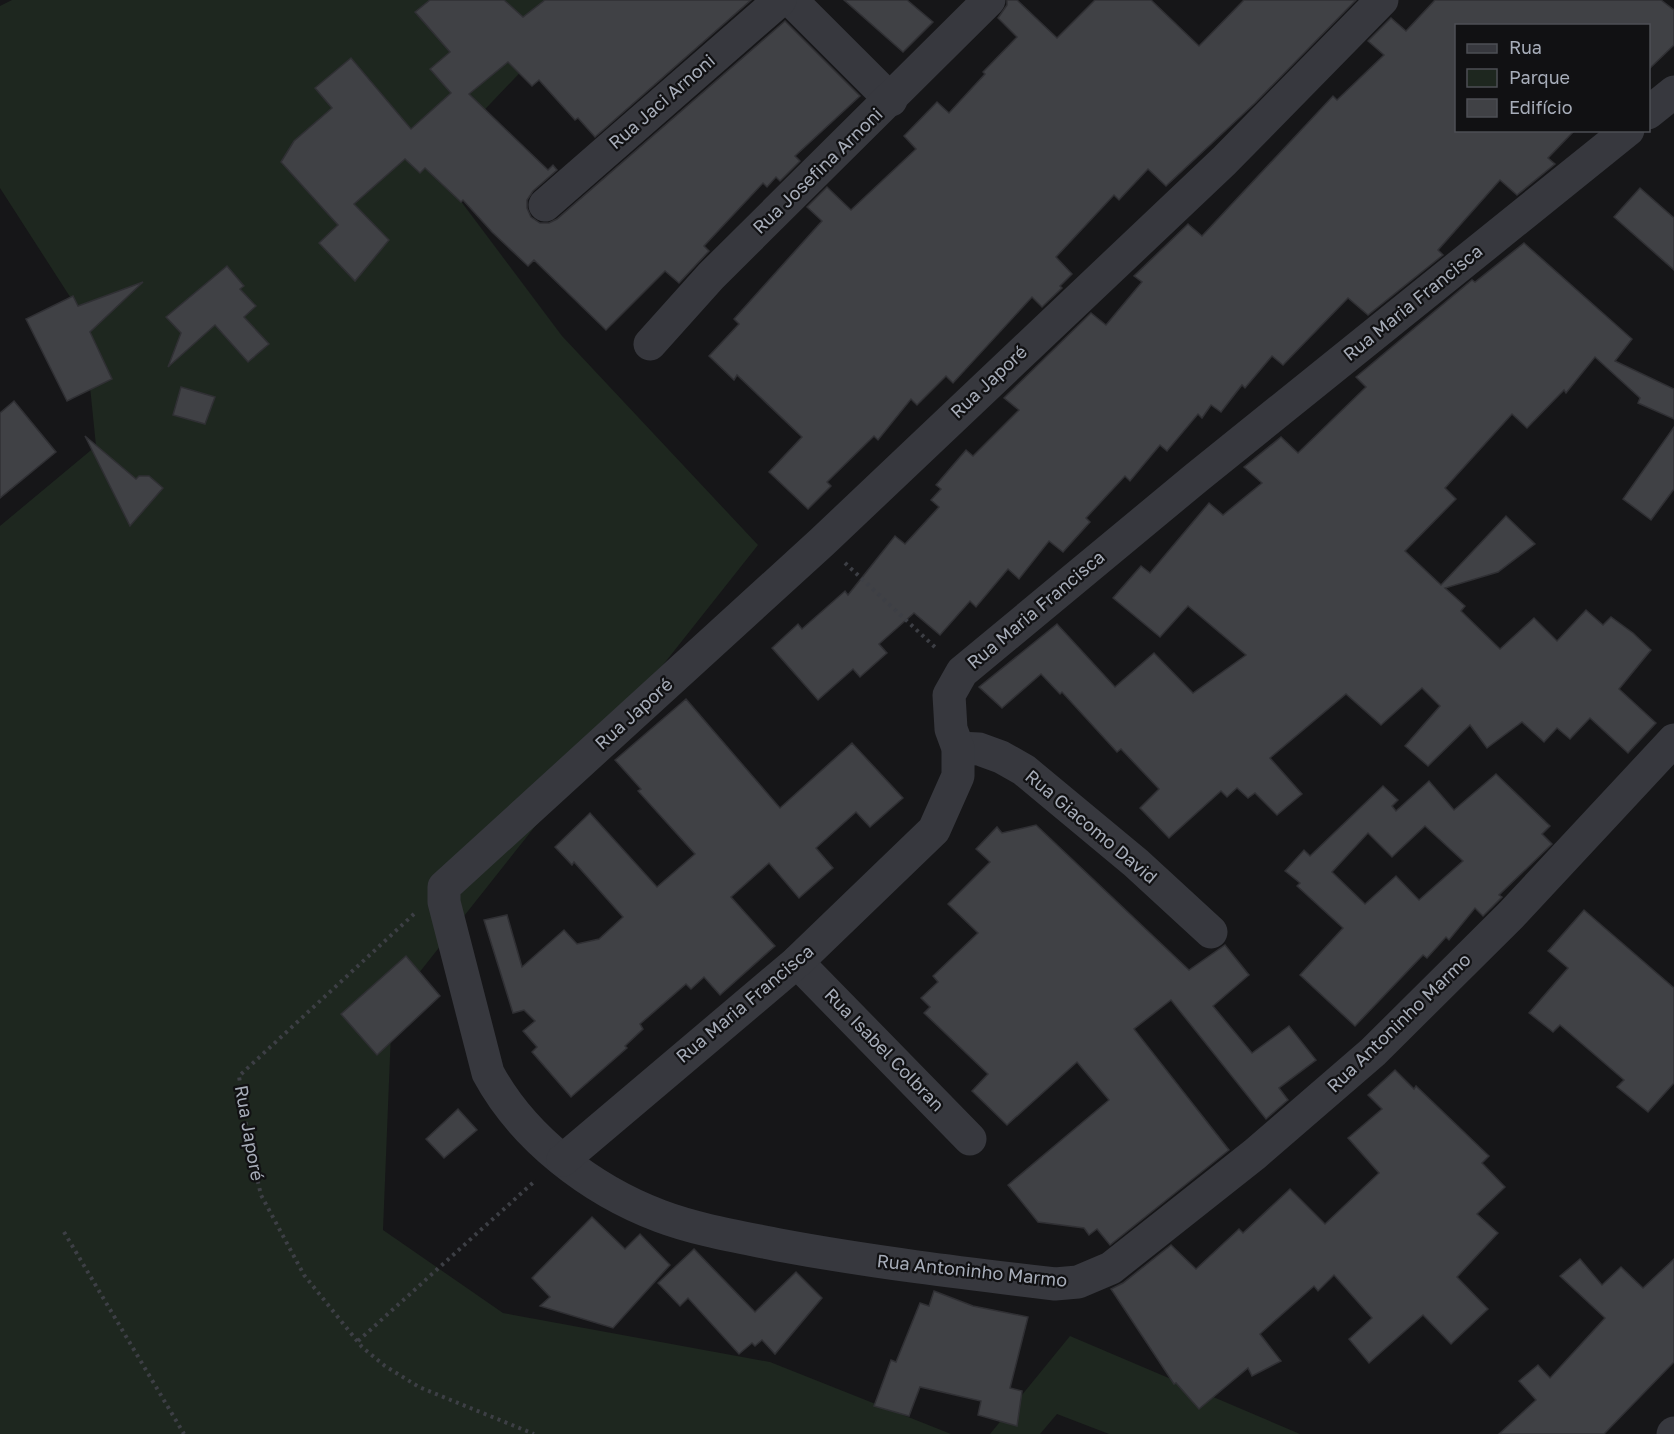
<svg xmlns="http://www.w3.org/2000/svg" width="1674" height="1434" font-family="'Golos Text',sans-serif">
<style>
.green{fill:#1e271f}
.building{fill:#404145;stroke:#303034;stroke-width:1.5;fill-rule:evenodd}
.lines{fill:none;stroke-linecap:round;stroke-linejoin:round}
.path{stroke:#3d3f45;stroke-width:4;stroke-dasharray:3 4.5;stroke-linecap:butt}
.street{stroke:#37383e;stroke-width:33}
.labels{text-anchor:middle;stroke-width:4.5;stroke-linejoin:round;paint-order:stroke}
.street-label{font-size:18px;fill:#a7adb9;stroke:#111113}
</style>
<rect width="100%" height="100%" fill="#161618"/>
<g class="green">
<polygon points="12,0 589,0 433,164 562,336 758,545 392,1007 383,1230 503,1313 770,1362 951,1434 0,1434 0,526 96,446 83,317 0,188 0,6"/>
<polygon points="1070,1336 1300,1434 1109,1434 1057,1414 1040,1434 990,1434"/>
</g>
<g class="building">
<polygon points="430,0 504,0 523,17 545,0 751,0 595,137 578,118 575,120 539,80 532,86 508,62 469,94 548,170 553,165 557,170 533,191 527,200 527,208 531,217 540,223 549,223 557,219 785,21 860,96 795,156 800,161 780,181 776,177 767,187 763,183 704,246 709,251 679,283 665,271 606,330 534,260 528,266 492,232 463,200 461,202 425,168 420,173 405,159 354,204 389,240 355,281 319,243 338,225 281,162 294,141 332,108 315,88 351,58 411,129 451,93 430,69 450,52 415,12"/>
<polygon points="844,0 907,0 933,22 903,52"/>
<polygon points="1007,0 1017,0 1057,38 1095,0 1151,0 1199,46 1244,0 1356,0 1255,103 1166,186 1148,169 1119,200 1114,195 1056,257 1072,274 1060,286 1062,288 1042,307 1032,297 953,383 946,376 917,405 911,399 878,440 874,436 827,482 831,486 808,509 769,472 802,437 737,375 734,380 709,356 739,324 734,319 822,221 807,207 827,187 851,210 916,149 904,136 937,102 949,113 985,74 983,72 1017,37 998,18 1007,5"/>
<polygon points="1435,0 1661,0 1674,10 1674,45 1648,70 1648,26 1456,26 1456,130 1575,130 1548,158 1555,164 1517,195 1500,180 1438,250 1443,255 1368,315 1348,298 1283,365 1272,356 1245,388 1242,385 1221,412 1211,405 1202,418 1198,414 1167,451 1160,445 1130,481 1125,476 1086,518 1090,522 1063,552 1049,541 1019,579 1008,569 976,607 970,601 940,635 914,613 879,644 887,653 860,677 853,669 818,700 772,648 798,624 802,629 845,591 848,595 895,536 905,544 939,507 931,500 941,489 936,485 966,450 973,456 1019,410 1004,398 1091,313 1106,325 1142,282 1134,276 1188,224 1202,236 1333,96 1337,100 1384,55 1368,41 1391,18 1406,31"/>
<polygon points="1640,188 1674,218 1674,270 1614,217"/>
<polygon points="1524,243 1632,339 1615,361 1674,389 1674,419 1638,403 1640,398 1595,357 1566,393 1564,390 1527,428 1512,414 1445,488 1456,499 1405,551 1441,585 1506,516 1535,544 1498,572 1445,588 1465,606 1461,611 1500,649 1534,618 1557,641 1586,610 1603,625 1611,617 1633,633 1651,650 1619,689 1656,723 1628,753 1590,718 1570,739 1557,728 1544,742 1522,722 1487,748 1470,725 1428,766 1405,746 1440,706 1422,688 1381,725 1346,694 1270,758 1302,794 1277,815 1255,793 1248,798 1237,788 1227,797 1221,791 1169,838 1140,808 1159,789 1121,749 1117,752 1062,692 1060,694 1041,674 1002,708 979,687 1057,624 1115,687 1154,653 1193,693 1246,655 1188,606 1160,637 1113,598 1141,566 1150,573 1209,503 1223,515 1262,483 1244,467 1281,437 1298,453 1366,387 1356,377 1472,280 1475,282"/>
<polygon points="227,266 244,286 240,289 256,306 244,317 269,344 248,362 215,325 168,367 181,333 166,317"/>
<polygon points="143,282 90,332 112,379 67,401 26,319 73,296 78,306"/>
<polygon points="181,387 215,397 205,424 173,415"/>
<polygon points="14,401 56,452 0,498 0,413"/>
<polygon points="1674,427 1674,489 1651,520 1623,499"/>
<polygon points="85,436 136,479 139,476 149,476 163,488 130,526"/>
<polygon points="686,699 780,808 852,743 903,798 870,827 856,812 816,848 833,868 799,898 769,863 731,897 775,946 720,995 704,977 691,989 686,984 640,1024 643,1029 625,1046 627,1048 571,1097 532,1052 537,1047 523,1031 535,1021 524,1010 513,1013 484,920 507,915 522,967 564,930 577,944 599,939 623,917 574,862 572,865 555,847 590,813 657,887 695,854 638,791 641,789 615,760"/>
<path d="M1496,774L1550,826L1542,834L1552,844L1499,895L1502,897L1483,916L1475,908L1449,940L1446,937L1427,958L1423,955L1355,1026L1300,975L1343,928L1297,886L1300,883L1285,871L1304,850L1310,856L1383,786L1398,800L1392,806L1396,811L1429,781L1454,810ZM1425,826L1463,861L1419,900L1396,876L1365,904L1332,872L1368,833L1392,857Z"/>
<polygon points="1036,825 1189,970 1225,945 1249,975 1213,1006 1252,1053 1289,1026 1316,1060 1279,1088 1288,1100 1266,1119 1171,1000 1134,1029 1229,1150 1110,1245 1097,1229 1089,1235 1084,1228 1038,1222 1008,1185 1109,1100 1077,1062 1007,1125 972,1091 988,1074 924,1013 930,1007 921,998 938,982 933,976 978,933 948,904 990,862 976,849 997,827 1002,833"/>
<polygon points="1584,910 1674,988 1674,1083 1648,1112 1617,1087 1624,1080 1560,1025 1553,1032 1529,1013 1568,968 1548,951"/>
<polygon points="406,956 440,996 377,1055 341,1014"/>
<polygon points="1395,1070 1414,1089 1416,1086 1489,1156 1482,1163 1505,1187 1477,1214 1498,1233 1457,1277 1488,1309 1451,1344 1423,1315 1369,1363 1349,1339 1372,1318 1334,1275 1318,1291 1314,1286 1260,1334 1281,1361 1252,1376 1248,1368 1199,1409 1176,1383 1174,1384 1111,1289 1123,1283 1171,1245 1196,1269 1239,1229 1243,1233 1290,1189 1325,1224 1379,1173 1348,1138 1382,1109 1368,1095"/>
<polygon points="458,1109 477,1130 444,1158 426,1139"/>
<polygon points="592,1217 625,1249 640,1234 670,1265 613,1328 540,1306 550,1297 532,1278"/>
<polygon points="694,1249 755,1312 796,1272 822,1298 775,1354 762,1340 755,1346 752,1343 739,1354 688,1298 680,1306 658,1283"/>
<polygon points="1580,1259 1602,1285 1621,1267 1643,1288 1674,1259 1674,1362 1604,1434 1499,1434 1536,1400 1519,1381 1538,1365 1550,1378 1605,1318 1560,1276"/>
<polygon points="934,1291 973,1306 1028,1317 1010,1388 1022,1391 1017,1426 978,1415 981,1401 920,1387 909,1416 874,1406 891,1360 896,1362 920,1303 929,1306"/>
</g>
<g class="lines">
<g class="path">
<polyline points="845,563 938,650"/>
<polyline points="414,914 239,1076 248,1139 261,1195 304,1275 362,1347 385,1366 419,1387 534,1434"/>
<polyline points="64,1232 184,1434"/>
<polyline points="358,1341 536,1180"/>
</g>
<g class="street">
<polyline points="791,0 891,100"/>
<path d="M1382,0L1224,161L822,542L444,887V902L488,1073C523,1138 591,1190 660,1216C697,1230 740,1237 779,1245C870,1262 962,1273 1055,1284L1078,1282L1111,1268L1255,1154L1373,1052L1511,915L1674,740"/>
<polyline points="1648,113 1674,92"/>
<polyline points="545,205 780,0"/>
<polyline points="650,344 711,276 989,0"/>
<polyline points="958,748 979,749 1001,757 1024,770 1136,863 1211,932"/>
<polyline points="797,962 970,1139"/>
<polyline points="563,1160 797,962 934,830 958,776 958,748 951,729 949,695 962,672 1196,478 1628,130"/>
<polyline points="1673,1434 1674,1433"/>
</g>
</g>
<g class="labels">
<g class="street-label">
<text transform="translate(662 102) rotate(-41)" y="6">Rua Jaci Arnoni</text>
<text transform="translate(818 171) rotate(-44)" y="6">Rua Josefina Arnoni</text>
<text transform="translate(1413 303) rotate(-39)" y="6">Rua Maria Francisca</text>
<text transform="translate(989 382) rotate(-43)" y="6">Rua Japoré</text>
<text transform="translate(1036 610) rotate(-40)" y="6">Rua Maria Francisca</text>
<text transform="translate(634 714) rotate(-42)" y="6">Rua Japoré</text>
<text transform="translate(1091 827) rotate(40)" y="6">Rua Giacomo David</text>
<text transform="translate(745 1004) rotate(-40)" y="6">Rua Maria Francisca</text>
<text transform="translate(1399 1023) rotate(-44)" y="6">Rua Antoninho Marmo</text>
<text transform="translate(884 1050) rotate(46)" y="6">Rua Isabel Colbran</text>
<text transform="translate(249 1133) rotate(80)" y="6">Rua Japoré</text>
<text transform="translate(972 1271) rotate(6)" y="6">Rua Antoninho Marmo</text>
</g>
</g>
<rect x="1455" y="24" width="195" height="108" fill="#111113" stroke="#4d4f55" stroke-width="1.5"/>
<rect x="1467" y="44" width="30" height="9" fill="#37383e" stroke="#4d4f55" stroke-width="1.5"/>
<text x="1509" y="54" font-size="18" fill="#a7adb9">Rua</text>
<rect x="1467" y="69" width="30" height="18" fill="#1e271f" stroke="#4d4f55" stroke-width="1.5"/>
<text x="1509" y="84" font-size="18" fill="#a7adb9">Parque</text>
<rect x="1467" y="99" width="30" height="18" fill="#404145" stroke="#4d4f55" stroke-width="1.5"/>
<text x="1509" y="114" font-size="18" fill="#a7adb9">Edifício</text>
</svg>
